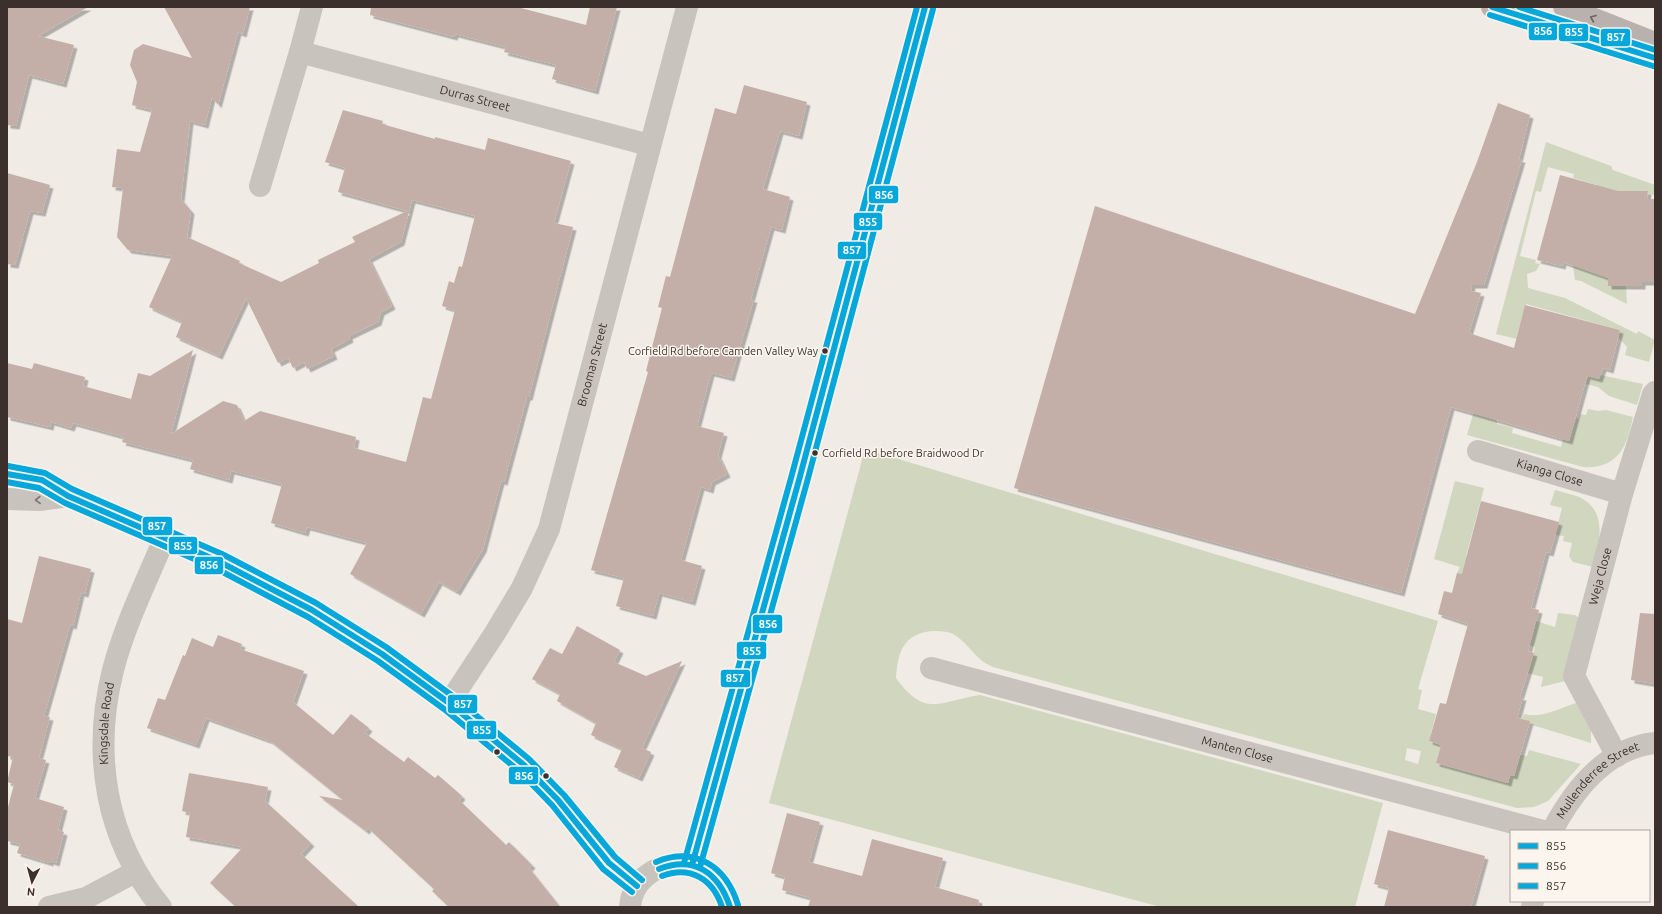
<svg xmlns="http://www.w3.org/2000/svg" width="1662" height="914" font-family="Ubuntu,sans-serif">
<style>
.green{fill:#d1d6bf;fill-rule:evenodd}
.building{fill:#c3afa7;filter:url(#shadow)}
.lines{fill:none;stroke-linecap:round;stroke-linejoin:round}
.minor{stroke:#c9c3be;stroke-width:22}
.tertiary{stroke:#c9c3be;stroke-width:22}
.primary{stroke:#b8b1ad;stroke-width:22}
.bus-1-casing{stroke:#fbf5ee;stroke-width:9}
.bus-2-casing{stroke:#fbf5ee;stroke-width:9}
.bus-3-casing{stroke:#fbf5ee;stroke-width:9}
.bus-1{stroke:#06a8db;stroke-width:6}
.bus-2{stroke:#06a8db;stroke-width:6}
.bus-3{stroke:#06a8db;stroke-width:6}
.oneway{stroke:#6d645f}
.oneway2{stroke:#7b726d}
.bus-dot{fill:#3b302b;stroke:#fbf5ee;stroke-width:1.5}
.labels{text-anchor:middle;stroke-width:3;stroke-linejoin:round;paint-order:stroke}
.bus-label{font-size:11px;fill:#3b302b;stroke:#fbf5ee;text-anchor:end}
.street-label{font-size:12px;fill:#3b302b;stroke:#fbf5ee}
.line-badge{stroke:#fbf5ee;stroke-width:1.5}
.badge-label{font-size:11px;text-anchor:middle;font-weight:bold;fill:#fff}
</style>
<defs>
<filter id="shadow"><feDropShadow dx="3.5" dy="3.5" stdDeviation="0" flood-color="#0004"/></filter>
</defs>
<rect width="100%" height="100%" fill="#f0ebe5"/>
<g class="green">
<polygon points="1546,142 1611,166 1613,170 1655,185 1655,195 1648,194 1648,191 1609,191 1609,286 1626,286 1627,304 1581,281 1575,280 1573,266 1575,266 1597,185 1573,178 1574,174 1548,167 1541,192 1536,191 1520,256 1536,260 1535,263 1540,264 1536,271 1527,274 1528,288 1565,298 1637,334 1638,331 1655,340 1649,362 1625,355 1627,347 1618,337 1620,330 1526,304 1517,335 1521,340 1496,334"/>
<path d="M1509,361L1493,419L1497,421V424L1513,428L1512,433L1561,447L1563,439L1569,441L1576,418L1579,419L1580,414L1586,415L1588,409L1598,411L1606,410L1633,417C1627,447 1618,469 1583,467L1467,435L1487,366Z"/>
<polygon points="1600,375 1643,384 1637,405 1609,396 1598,387 1586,384 1588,376"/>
<path d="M865,449L1438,621L1418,689L1422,690L1418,709L1436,714L1429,741L1441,745L1436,763L1508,783L1510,775L1514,776L1520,755L1527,756L1529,750L1581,764L1548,801L1534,807L1517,808L993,667C989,665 984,663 980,659C971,651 965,641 953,634C947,631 939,631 932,631C903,634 898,652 896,678C926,719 939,701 980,695L1383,803L1355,907H1161L769,803ZM1407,748L1421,751L1418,764L1405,760Z"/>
<polygon points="1455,481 1484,488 1466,556 1492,565 1481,580 1457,573 1460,567 1434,559"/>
<path d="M1555,490C1562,492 1571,494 1579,497C1608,510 1600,543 1593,567L1573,562L1569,556L1572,543L1563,541L1564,536L1555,535L1562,508L1550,505Z"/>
<polygon points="1558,613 1575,615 1580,619 1573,679 1541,687 1543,677 1528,673 1535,647 1520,642 1531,641 1536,621 1555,627"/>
<path d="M1580,702L1591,728V743L1529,724V721L1522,719L1524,714C1544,719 1560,707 1580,702Z"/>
</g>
<g class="building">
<polygon points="7,7 88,7 38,36 74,45 63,84 29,75 16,126 7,125"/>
<polygon points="164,7 250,7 243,34 238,32 218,105 212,97 205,125 190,121 181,199 191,211 187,237 240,261 239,263 281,282 319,263 318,260 355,242 352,237 407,211 338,192 345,168 325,162 343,110 383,121 382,124 435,139 435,137 485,150 488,138 571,161 554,223 573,227 529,397 527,397 504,482 501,481 483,549 457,592 439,582 421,614 350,574 367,543 307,527 305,533 271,523 282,484 231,471 229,480 190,469 193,460 122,442 124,437 73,423 71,428 51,422 50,427 7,417 7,363 32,369 34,363 85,377 83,386 131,399 138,373 150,376 193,350 171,434 223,401 237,405 244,421 260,411 356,437 354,448 406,462 423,397 431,399 455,310 442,306 449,281 454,283 459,266 462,267 475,216 412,200 401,242 369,259 392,306 381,312 378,322 349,336 350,339 331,349 334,356 307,369 304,362 293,368 288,358 278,363 246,298 219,356 176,337 182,322 149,307 172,256 128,250 117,237 123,188 112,187 117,149 140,152 152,110 132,105 137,82 130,65 134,50 143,44 192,58"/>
<polygon points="371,7 517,7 586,25 590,7 617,7 595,91 552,79 556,65 504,52 506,47 455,34 454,37 370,15"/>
<polygon points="744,85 807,102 799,136 780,131 763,189 790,197 782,230 771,227 751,299 754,299 731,378 711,373 697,426 724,433 718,455 727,474 712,482 710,490 701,487 681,560 702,566 692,602 659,593 653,616 616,606 624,578 591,570 648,372 646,371 662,308 658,307 666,276 670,277 715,108 736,114"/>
<polygon points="1498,103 1530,115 1519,159 1522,159 1484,285 1472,285 1471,291 1481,293 1469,333 1514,348 1525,305 1620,330 1610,370 1603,368 1599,379 1587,376 1569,441 1451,407 1401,593 1014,488 1095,206 1415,314 1477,162"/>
<polygon points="7,173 50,185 42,213 30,211 15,265 7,264"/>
<polygon points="1560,175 1618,191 1648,191 1647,199 1655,199 1655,282 1642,282 1642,286 1608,286 1608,278 1563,262 1562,266 1537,260"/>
<polygon points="1481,501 1559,522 1550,553 1546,552 1531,608 1539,610 1528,651 1534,653 1520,697 1523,697 1517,718 1530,721 1514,776 1510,775 1508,783 1436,763 1441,745 1429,741 1440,703 1446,704 1468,624 1438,614 1444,591 1452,593 1457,573 1462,574"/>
<polygon points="39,556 91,569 85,594 81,593 73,626 70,625 44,716 50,717 39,758 46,760 35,798 64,807 58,830 64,832 56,863 50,861 50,863 17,853 20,844 7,841 7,811 14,784 7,782 13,757 7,756 7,619 22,623"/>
<polygon points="1640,613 1655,614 1655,684 1631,680"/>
<polygon points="577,626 620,650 614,662 646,676 682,661 642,748 651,752 639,778 614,767 622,749 591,735 596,723 557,701 560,694 532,679 550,648 562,654"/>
<polygon points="218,635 242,644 240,649 304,671 293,702 333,735 351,714 369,728 365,733 404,762 408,757 435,778 438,775 462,796 459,800 506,845 509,842 532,865 529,868 560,907 449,907 432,891 434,889 368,828 366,831 319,796 343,800 270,741 206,718 196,745 147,728 158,698 165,700 183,655 185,656 192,638 213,647"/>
<polygon points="189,773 268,787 265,801 311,843 301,854 359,907 236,907 210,883 243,847 186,837 190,813 182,811"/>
<polygon points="787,813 820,822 809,862 862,876 872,839 943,858 935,887 979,900 978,907 808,907 811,898 782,890 785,877 771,873"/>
<polygon points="1388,830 1485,856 1471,907 1384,907 1389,888 1374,884"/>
</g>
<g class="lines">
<g class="minor">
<path id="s1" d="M300,52L649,145"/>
<polyline points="260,186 300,52 312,7"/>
<path id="s2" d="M1478,451L1622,494"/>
<path id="s3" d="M931,668L1543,831"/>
<path id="s4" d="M449,703L495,633L522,588L549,529L687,7"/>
<path id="s5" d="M1617,756L1574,676L1622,494L1653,394L1655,392"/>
<path id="s6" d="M1552,831C1573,791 1606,748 1655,743"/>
<polyline points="49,907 86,898 135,872"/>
<path id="s7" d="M161,907C105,839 92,754 113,670C125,624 147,580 165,537"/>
<polyline points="1532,907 1533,901"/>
</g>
<g class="tertiary">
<polyline points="7,474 42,480 68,496 218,561 312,610 382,654 449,703 524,765 558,800 609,863 637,886"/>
<polyline points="7,499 40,500 68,496"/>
<polyline points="692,865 799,480 925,7"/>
<path d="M630,907C634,854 718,847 730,907"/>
</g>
<g class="primary">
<polyline points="1492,7 1655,58"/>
<polyline points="1564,7 1655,43"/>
</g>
<defs>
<g id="bus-1">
<polyline points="1492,7 1655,58"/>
<polyline points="7,474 42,480 68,496 218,561 312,610 382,654 449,703 524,765 558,800 609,863 637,886"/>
<polyline points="692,865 799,480 925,7"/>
<path d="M659,869C694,855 719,873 730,907"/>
</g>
<g id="bus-2">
<polyline points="1490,15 1653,66"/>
<polyline points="7,482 39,488 65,503 215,568 308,617 378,661 444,709 519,771 552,805 603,869 632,892"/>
<polyline points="700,867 807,482 933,9"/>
<path d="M662,876C690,865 713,879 722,907"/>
</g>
<g id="bus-3">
<polyline points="1519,7 1655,50"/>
<polyline points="8,466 45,473 72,489 222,554 316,603 386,647 454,697 529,759 564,795 615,857 642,880"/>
<path d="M656,862C695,846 726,866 738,905"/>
<polyline points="684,863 791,478 917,7"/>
</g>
</defs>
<use href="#bus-1" class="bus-1-casing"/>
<use href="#bus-2" class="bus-2-casing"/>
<use href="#bus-3" class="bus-3-casing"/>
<use href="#bus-1" class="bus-1"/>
<use href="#bus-2" class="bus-2"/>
<use href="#bus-3" class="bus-3"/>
</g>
<defs><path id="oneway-chevron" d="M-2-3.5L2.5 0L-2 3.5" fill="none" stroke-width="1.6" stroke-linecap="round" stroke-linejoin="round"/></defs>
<use class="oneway" href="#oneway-chevron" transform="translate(1593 18) rotate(-158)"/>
<use class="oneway2" href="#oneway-chevron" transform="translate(38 500) rotate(178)"/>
<g class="bus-dot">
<circle cx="825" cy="351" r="3.5"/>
<circle cx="815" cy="453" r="3.5"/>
<circle cx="497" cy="752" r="3.5"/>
<circle cx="546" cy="776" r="3.5"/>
</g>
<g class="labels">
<g class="bus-label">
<text x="818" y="355">Corfield Rd before Camden Valley Way</text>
<text x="822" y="457" text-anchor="start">Corfield Rd before Braidwood Dr</text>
</g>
<g class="street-label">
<text dy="4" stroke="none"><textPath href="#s1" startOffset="181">Durras Street</textPath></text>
<text dy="4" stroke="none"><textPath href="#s4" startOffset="371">Brooman Street</textPath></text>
<text dy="4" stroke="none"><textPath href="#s2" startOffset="75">Kianga Close</textPath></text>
<text dy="4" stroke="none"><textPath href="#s5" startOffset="194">Weja Close</textPath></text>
<text dy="4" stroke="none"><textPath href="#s7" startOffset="197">Kingsdale Road</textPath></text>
<text dy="4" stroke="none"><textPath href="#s3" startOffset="317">Manten Close</textPath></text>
<text dy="4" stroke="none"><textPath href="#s6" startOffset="70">Mullenderree Street</textPath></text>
</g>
</g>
<g class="line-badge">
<rect x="1528" y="22" width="30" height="19" rx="4" fill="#06a8db"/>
<rect x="1558" y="23" width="31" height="19" rx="4" fill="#06a8db"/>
<rect x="1600" y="28" width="31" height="19" rx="4" fill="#06a8db"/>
<rect x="868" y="185" width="31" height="19" rx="4" fill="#06a8db"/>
<rect x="853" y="212" width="30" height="19" rx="4" fill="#06a8db"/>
<rect x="837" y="241" width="30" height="19" rx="4" fill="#06a8db"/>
<rect x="142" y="516" width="31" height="20" rx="4" fill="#06a8db"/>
<rect x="168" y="536" width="30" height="19" rx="4" fill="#06a8db"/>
<rect x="194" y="556" width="30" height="19" rx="4" fill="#06a8db"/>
<rect x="752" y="614" width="31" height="20" rx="4" fill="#06a8db"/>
<rect x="736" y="641" width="31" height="19" rx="4" fill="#06a8db"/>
<rect x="720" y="669" width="31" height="19" rx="4" fill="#06a8db"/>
<rect x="447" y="694" width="31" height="20" rx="4" fill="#06a8db"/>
<rect x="466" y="720" width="31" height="20" rx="4" fill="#06a8db"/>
<rect x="508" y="766" width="31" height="19" rx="4" fill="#06a8db"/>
</g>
<g class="badge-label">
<text x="1543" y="35">856</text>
<text x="1574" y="36">855</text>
<text x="1616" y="41">857</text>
<text x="884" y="199">856</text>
<text x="868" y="226">855</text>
<text x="852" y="254">857</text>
<text x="157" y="530">857</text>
<text x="183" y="550">855</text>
<text x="209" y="569">856</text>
<text x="768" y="628">856</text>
<text x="752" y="655">855</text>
<text x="735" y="682">857</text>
<text x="463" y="708">857</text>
<text x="482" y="734">855</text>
<text x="524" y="780">856</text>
</g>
<rect width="1662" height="914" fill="none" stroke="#3b302b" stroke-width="16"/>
<rect x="1510" y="830" width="140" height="72" fill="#fbf5ee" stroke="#aea6a0"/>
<rect x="1518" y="843" width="20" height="6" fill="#06a8db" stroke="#aea6a0"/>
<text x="1546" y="850" font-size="12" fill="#3b302b">855</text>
<rect x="1518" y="863" width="20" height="6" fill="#06a8db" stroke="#aea6a0"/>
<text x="1546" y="870" font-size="12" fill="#3b302b">856</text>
<rect x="1518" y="883" width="20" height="6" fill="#06a8db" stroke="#aea6a0"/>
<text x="1546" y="890" font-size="12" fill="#3b302b">857</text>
<g transform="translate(32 882) rotate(186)" stroke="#fbf5ee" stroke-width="3" paint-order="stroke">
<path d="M0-3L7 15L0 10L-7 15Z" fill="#3b302b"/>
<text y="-6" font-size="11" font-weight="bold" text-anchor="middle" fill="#3b302b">N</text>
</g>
</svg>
